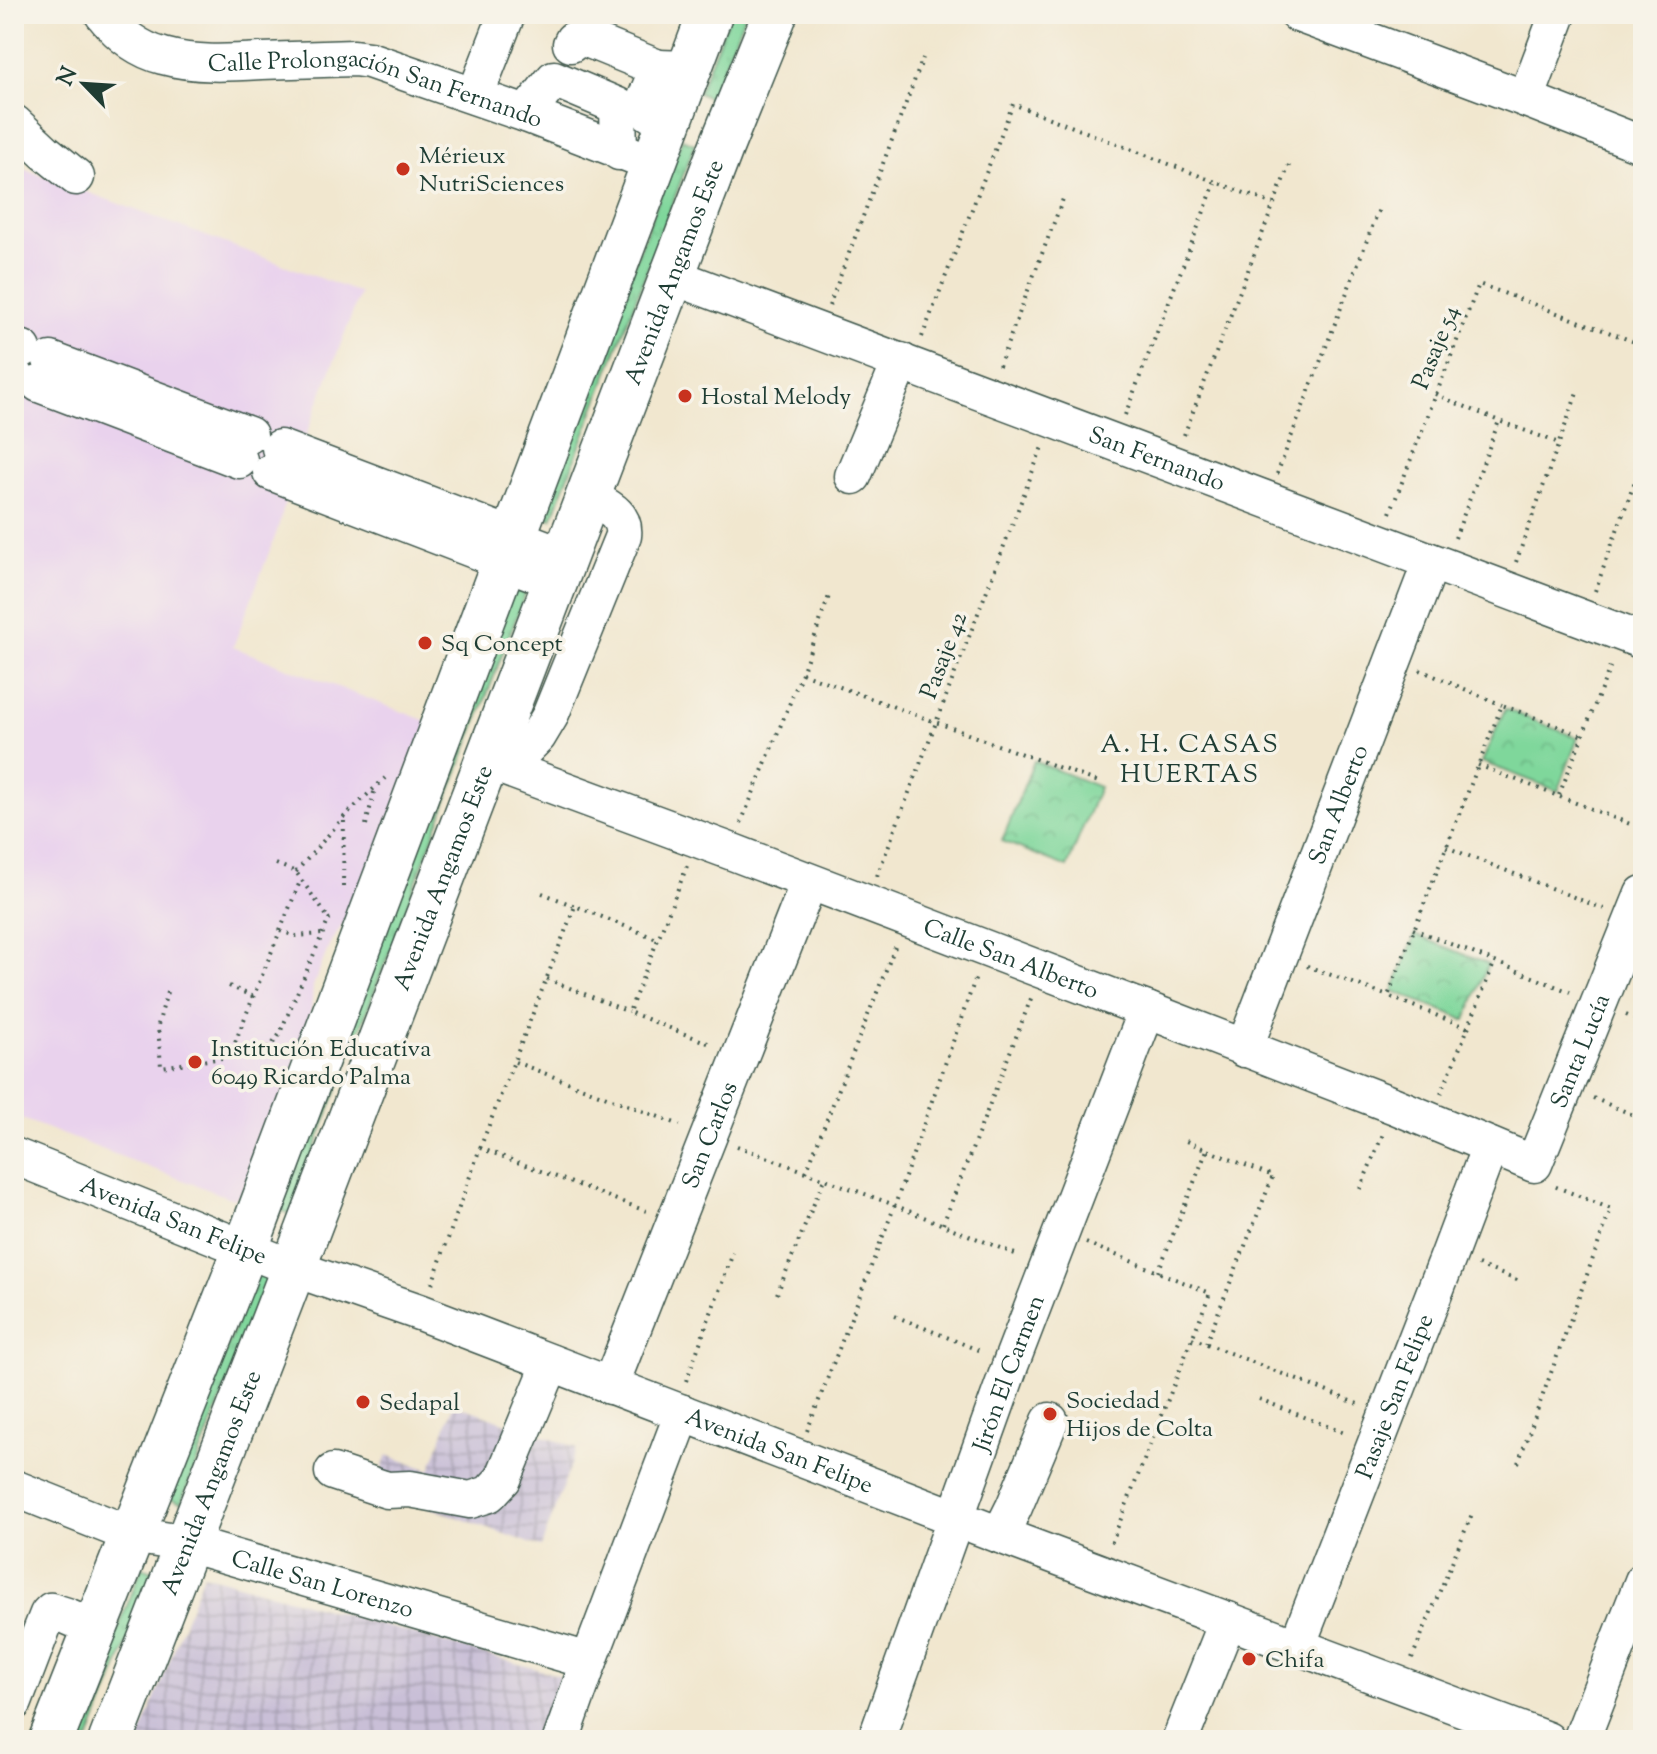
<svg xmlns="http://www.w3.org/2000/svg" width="1657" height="1754" font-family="'Sorts Mill Goudy',serif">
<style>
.built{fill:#e9d2ed}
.industrial{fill:url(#industrial-grid)}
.grass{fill:url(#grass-tufts);stroke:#4f8a68;stroke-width:2}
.park{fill:url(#park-crowns);stroke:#4f8a68;stroke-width:2}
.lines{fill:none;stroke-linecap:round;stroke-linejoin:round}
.minor-casing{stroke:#3e564b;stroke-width:39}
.major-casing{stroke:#3e564b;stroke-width:47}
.path{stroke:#3e564b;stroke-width:4;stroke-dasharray:2 6;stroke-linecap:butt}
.minor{stroke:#fff;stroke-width:36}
.major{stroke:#fff;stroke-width:44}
.poi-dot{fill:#c8321e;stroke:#f7f3e8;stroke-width:3}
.labels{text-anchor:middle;stroke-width:7;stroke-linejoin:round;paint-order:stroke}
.street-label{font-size:24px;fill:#1f3d34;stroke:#f7f3e8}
.poi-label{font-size:24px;fill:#1f3d34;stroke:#f7f3e8;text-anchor:start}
.neighbourhood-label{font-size:26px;letter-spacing:2px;fill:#1f3d34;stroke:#f7f3e8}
</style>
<defs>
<pattern id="industrial-grid" width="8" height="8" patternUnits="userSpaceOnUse" patternTransform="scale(2)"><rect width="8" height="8" fill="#c9bfd7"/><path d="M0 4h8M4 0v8" fill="none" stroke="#a39caf"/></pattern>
<pattern id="grass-tufts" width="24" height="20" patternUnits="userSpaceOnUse" patternTransform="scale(2)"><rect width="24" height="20" fill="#7fd79b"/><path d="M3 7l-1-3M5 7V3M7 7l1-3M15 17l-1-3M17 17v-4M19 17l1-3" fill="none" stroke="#6db986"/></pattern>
<pattern id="park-crowns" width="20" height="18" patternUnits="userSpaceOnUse" patternTransform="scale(2)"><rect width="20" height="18" fill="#7fd79b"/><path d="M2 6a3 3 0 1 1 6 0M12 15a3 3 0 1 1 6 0" fill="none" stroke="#6db986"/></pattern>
</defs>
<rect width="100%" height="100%" fill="#f7f3e8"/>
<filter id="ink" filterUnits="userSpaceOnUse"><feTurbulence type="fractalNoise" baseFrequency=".0125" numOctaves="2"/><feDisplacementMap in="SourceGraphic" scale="16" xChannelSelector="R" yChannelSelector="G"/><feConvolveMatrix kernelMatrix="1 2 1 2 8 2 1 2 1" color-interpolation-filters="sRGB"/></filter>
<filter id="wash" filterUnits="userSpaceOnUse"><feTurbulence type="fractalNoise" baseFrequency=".006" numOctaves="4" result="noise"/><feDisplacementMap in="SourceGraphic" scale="32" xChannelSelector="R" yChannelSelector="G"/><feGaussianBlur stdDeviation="1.8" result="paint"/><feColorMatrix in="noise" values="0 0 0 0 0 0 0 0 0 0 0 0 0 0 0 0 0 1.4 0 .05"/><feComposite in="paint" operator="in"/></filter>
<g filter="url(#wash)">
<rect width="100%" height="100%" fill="#f1e7cf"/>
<polygon class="built" points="14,165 360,293 305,438 276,534 233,647 429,722 358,903 331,941 313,986 310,1024 246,1191 233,1199 14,1116"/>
<g class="industrial">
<polygon points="454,1404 577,1448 541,1547 375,1488 387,1455 430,1470"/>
<polygon points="203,1574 561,1676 536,1740 139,1740"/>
</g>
<g class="grass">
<polygon points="730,14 745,14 711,99 698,93"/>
<polygon points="682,139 695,144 552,519 539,514"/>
<polygon points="512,583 527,589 290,1214 274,1208"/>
<polygon points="256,1273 268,1278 181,1503 169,1498"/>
<polygon points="142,1567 155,1572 89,1740 75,1740"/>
</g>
<g class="park">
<polygon points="1505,709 1578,738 1558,791 1482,762"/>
<polygon points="1034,761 1099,787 1067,867 1002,841"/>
<polygon points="1415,935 1488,964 1466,1020 1393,991"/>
</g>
</g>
<g filter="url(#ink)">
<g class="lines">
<defs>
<g id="minor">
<path id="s1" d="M103,14C118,33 139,50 163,56C195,65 229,63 261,61C292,60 323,59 354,58L369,60L526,114L655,164"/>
<polyline points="1298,14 1526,99 1643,145"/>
<polyline points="571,44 573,40 582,37 658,68"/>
<polyline points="475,96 507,14"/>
<polyline points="1526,99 1558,14"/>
<polyline points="526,114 554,79 618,106 619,152"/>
<polyline points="14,123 45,152 76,177"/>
<polyline points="668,125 642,108 658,68 689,69"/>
<path id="s2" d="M672,276L1643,641"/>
<polyline points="14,346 23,349"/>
<polyline points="51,360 249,435"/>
<polyline points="14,374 15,375"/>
<polyline points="39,384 239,460"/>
<polyline points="280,448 565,556"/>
<polyline points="271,472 555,581"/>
<polyline points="853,476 901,361"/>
<path id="s3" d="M487,761L730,851L1147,1010L1395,1106L1534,1164L1643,894"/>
<path d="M487,761L525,749L538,736L550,716L623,536C626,513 605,506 588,496"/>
<path id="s4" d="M1244,1049L1431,562"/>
<path id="s5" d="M14,1156L293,1268L422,1313L1000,1535L1547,1740"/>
<path id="s6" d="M610,1386L809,882"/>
<polyline points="333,1472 387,1490 410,1489 470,1500 489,1494 503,1479 551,1363"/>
<path id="s7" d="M14,1488L132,1535L188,1544L589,1661"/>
<polyline points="1000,1535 1014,1507 1050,1421"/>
<path id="s8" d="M1297,1646L1449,1255L1490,1146"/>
<polyline points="14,1702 42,1629 48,1614 51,1611 67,1616 95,1628"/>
<polyline points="561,1740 589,1661 683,1413"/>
<path id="s9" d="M876,1740L1011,1363L1147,1010"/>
<polyline points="1180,1740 1228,1620"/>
<polyline points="1581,1740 1643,1581"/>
</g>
<g id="major">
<polyline points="51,1740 246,1248 710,14"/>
<path id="s10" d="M111,1740L282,1298L722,145L775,14"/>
</g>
</defs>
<use href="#minor" class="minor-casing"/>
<use href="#major" class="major-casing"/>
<g class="path">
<polyline points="829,306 923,58"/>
<polyline points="922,337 1013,104 1273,204"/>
<polyline points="999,366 1063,199"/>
<polyline points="1435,394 1499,421 1559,443"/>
<polyline points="1125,415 1215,183"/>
<polyline points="1184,435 1289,165"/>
<polyline points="1277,474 1379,209"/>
<polyline points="1390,513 1479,284 1643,345"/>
<polyline points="1455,538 1499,421"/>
<polyline points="1516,562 1577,393"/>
<polyline points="1595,591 1643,459"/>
<polyline points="1420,670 1502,705"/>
<polyline points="802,673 1101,783"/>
<polyline points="1478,765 1643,829"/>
<polyline points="1559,795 1612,662"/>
<polyline points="741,823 802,673 830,593"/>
<polyline points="366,825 375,788"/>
<polyline points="1446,847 1604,909"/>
<polyline points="276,864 296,872 329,919"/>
<polyline points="687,866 629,1012 713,1045"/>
<polyline points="296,872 344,817 385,778"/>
<polyline points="877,876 1042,447"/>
<polyline points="343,887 344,817"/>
<polyline points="542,893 575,906"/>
<polyline points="1413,929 1570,992"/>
<polyline points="280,931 296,936 322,934"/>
<polyline points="1307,966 1388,996"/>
<polyline points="547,979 629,1012"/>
<polyline points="229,986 254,997"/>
<polyline points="167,992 158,1025 161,1067 229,1057 271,1046 279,1035 329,919 334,917"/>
<polyline points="1626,1015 1643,1022"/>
<polyline points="1468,1028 1495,961"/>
<polyline points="229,1057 301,879"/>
<polyline points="515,1062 680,1125"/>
<polyline points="1441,1094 1468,1028 1388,996 1502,705 1583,736"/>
<polyline points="1593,1098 1643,1119"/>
<polyline points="737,1146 889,1203 1020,1256"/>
<polyline points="480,1148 646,1211"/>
<polyline points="806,1172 895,947"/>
<polyline points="1360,1189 1383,1134"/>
<polyline points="943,1224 1032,996"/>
<polyline points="1086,1243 1210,1293 1111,1544"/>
<polyline points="1478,1265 1522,1282"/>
<polyline points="1158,1272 1207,1150 1186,1141"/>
<polyline points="432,1284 480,1148 575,906 659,940"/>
<polyline points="777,1294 824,1179"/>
<polyline points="895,1316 983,1352"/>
<polyline points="1192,1338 1358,1404"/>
<polyline points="1206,1343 1273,1176 1207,1150"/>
<polyline points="686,1381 733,1253"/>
<polyline points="1259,1399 1347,1434"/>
<polyline points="807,1431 895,1205 977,974"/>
<polyline points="1518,1463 1611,1209 1554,1186"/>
<polyline points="1412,1658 1472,1514"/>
</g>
<use href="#minor" class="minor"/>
<use href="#major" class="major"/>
</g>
</g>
<g class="poi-dot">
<circle cx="403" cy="169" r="8"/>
<circle cx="685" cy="396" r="8"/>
<circle cx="425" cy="643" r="8"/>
<circle cx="195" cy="1062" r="8"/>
<circle cx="363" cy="1402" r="8"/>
<circle cx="1050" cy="1414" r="8"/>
<circle cx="1249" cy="1659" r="8"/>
</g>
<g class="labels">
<g class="street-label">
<text dy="8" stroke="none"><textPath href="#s1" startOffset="292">Calle Prolongación San Fernando</textPath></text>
<text dy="8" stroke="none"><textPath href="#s10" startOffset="1572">Avenida Angamos Este</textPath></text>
<text transform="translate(1435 347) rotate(-68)" y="8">Pasaje 54</text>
<text dy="8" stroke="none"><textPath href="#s2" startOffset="518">San Fernando</textPath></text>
<text transform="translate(943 655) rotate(-69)" y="8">Pasaje 42</text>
<text dy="8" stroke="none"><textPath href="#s4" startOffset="262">San Alberto</textPath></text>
<text dy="8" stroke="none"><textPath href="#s10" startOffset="924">Avenida Angamos Este</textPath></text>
<text dy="8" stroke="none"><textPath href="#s3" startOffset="560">Calle San Alberto</textPath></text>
<text dy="8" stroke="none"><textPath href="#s3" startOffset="1244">Santa Lucía</textPath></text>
<text dy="8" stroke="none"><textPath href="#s6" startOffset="270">San Carlos</textPath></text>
<text dy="8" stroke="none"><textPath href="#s5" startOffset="172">Avenida San Felipe</textPath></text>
<text dy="8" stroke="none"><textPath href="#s9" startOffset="390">Jirón El Carmen</textPath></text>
<text dy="8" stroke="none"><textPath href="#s8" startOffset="268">Pasaje San Felipe</textPath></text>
<text dy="8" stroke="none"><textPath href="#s5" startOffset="820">Avenida San Felipe</textPath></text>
<text dy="8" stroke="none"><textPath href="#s10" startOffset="276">Avenida Angamos Este</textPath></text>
<text dy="8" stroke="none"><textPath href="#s7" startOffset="324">Calle San Lorenzo</textPath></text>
</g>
<g class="poi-label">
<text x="419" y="163">Mérieux<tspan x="419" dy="28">NutriSciences</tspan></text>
<text x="701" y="404">Hostal Melody</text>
<text x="441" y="651">Sq Concept</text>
<text x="211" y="1056">Institución Educativa<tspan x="211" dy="28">6049 Ricardo Palma</tspan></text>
<text x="1066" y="1408">Sociedad<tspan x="1066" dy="28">Hijos de Colta</tspan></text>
<text x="379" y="1410">Sedapal</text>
<text x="1265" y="1667">Chifa</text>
</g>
<g class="neighbourhood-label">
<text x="1190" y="752">A. H. CASAS<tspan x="1190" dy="30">HUERTAS</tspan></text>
</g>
</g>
<rect width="1657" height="1754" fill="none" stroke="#f7f3e8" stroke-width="48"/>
<g transform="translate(84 84) rotate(295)" stroke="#f7f3e8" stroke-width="6" paint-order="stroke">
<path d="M0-6L14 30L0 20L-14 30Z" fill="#1f3d34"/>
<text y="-12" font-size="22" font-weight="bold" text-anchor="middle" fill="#1f3d34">N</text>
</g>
</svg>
